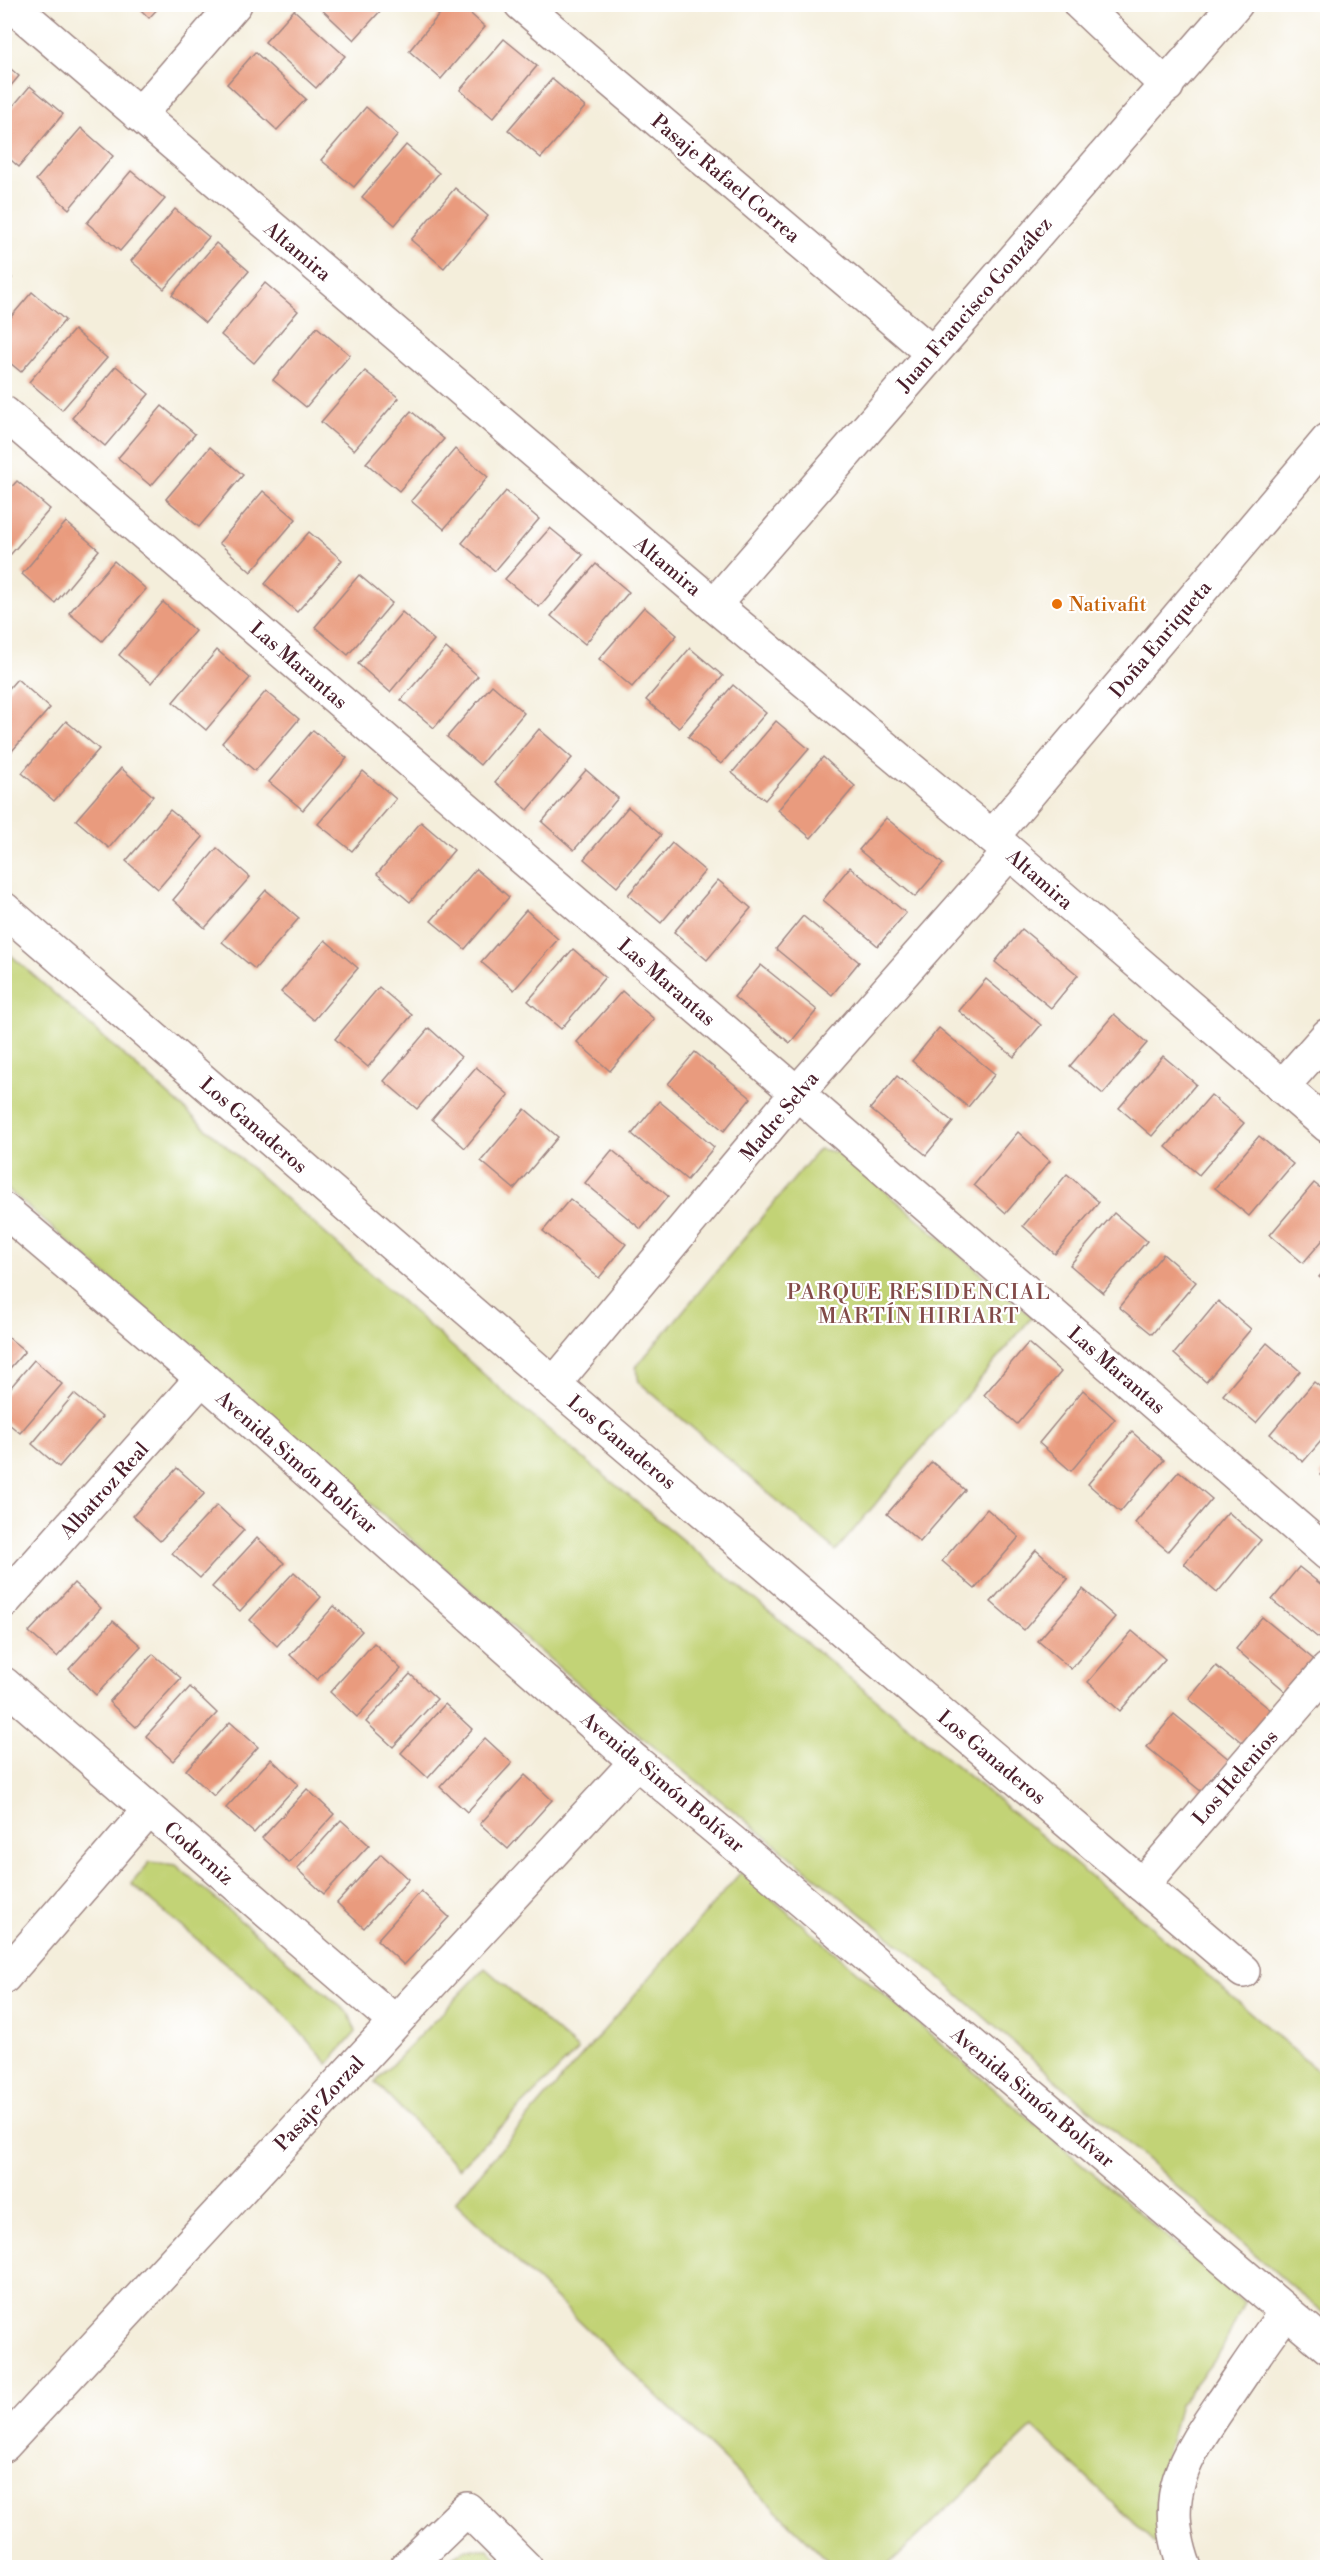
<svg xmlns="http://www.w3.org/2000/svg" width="1332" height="2572" font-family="'Libre Bodoni',serif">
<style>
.green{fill:#c2d376;stroke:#867950;stroke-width:1.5}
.building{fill:#e99b7e}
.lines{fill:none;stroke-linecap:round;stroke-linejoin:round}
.minor-casing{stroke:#9f8683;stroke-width:36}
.minor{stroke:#fff;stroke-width:33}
.food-dot{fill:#e8710a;stroke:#fff;stroke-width:2}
.labels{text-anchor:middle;stroke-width:4.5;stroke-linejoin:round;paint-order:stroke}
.street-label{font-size:20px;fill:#4a1f2b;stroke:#fff}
.food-label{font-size:20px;fill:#c56008;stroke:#fff;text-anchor:start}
.neighbourhood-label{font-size:21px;letter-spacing:1.5px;fill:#824a48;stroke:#fff}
</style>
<rect width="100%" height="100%" fill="#fff"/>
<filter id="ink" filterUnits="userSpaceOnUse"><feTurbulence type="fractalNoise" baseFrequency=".0167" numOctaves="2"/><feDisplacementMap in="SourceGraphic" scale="12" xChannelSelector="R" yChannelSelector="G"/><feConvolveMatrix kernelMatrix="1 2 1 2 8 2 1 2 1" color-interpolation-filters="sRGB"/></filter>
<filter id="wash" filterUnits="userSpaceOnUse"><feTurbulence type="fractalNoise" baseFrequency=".008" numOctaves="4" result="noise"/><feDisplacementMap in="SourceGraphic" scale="24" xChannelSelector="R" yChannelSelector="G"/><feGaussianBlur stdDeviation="1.35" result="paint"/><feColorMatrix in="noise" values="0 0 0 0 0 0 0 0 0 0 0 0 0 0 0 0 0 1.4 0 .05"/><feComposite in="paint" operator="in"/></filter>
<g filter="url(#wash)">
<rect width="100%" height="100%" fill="#f4eedb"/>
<g class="green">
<polygon points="5,950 515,1402 1148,1924 1327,2079 1327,2315 1297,2291 920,1961 606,1708 5,1187"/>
<polygon points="819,1149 841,1153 1032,1317 836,1551 639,1382 636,1367"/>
<polygon points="150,1862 176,1865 349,2014 356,2032 328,2064 279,2008 131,1884"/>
<polygon points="741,1872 1244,2303 1221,2351 1180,2404 1156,2494 1163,2550 1033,2427 886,2567 835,2567 455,2202"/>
<polygon points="485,1968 578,2050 459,2168 375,2082"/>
<polygon points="467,2549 488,2549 508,2568 444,2568 453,2557"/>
</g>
<g id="blocks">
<g class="building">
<polygon points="135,4 162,4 149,18"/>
<polygon points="316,4 379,4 383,8 354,40"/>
<polygon points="448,4 460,4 485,27 441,79 409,51"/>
<polygon points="294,10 345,56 316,88 265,42"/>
<polygon points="504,39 537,66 493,118 460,90"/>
<polygon points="255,52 306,99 277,130 227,84"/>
<polygon points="4,63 19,76 4,94"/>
<polygon points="552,79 585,107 541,158 508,130"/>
<polygon points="30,86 63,114 19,167 4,154 4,117"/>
<polygon points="366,107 398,135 354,187 321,160"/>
<polygon points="81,128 113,156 69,209 36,180"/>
<polygon points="406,145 439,173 395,225 362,197"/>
<polygon points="131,171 165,199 120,251 87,223"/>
<polygon points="455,188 488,216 444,268 411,240"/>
<polygon points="175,209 209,237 164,289 131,261"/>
<polygon points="216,243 249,271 205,323 172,295"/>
<polygon points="4,272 12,278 4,287"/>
<polygon points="265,283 298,311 254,363 221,335"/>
<polygon points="32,292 65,320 21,372 4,358 4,325"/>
<polygon points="317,327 350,355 306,407 273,380"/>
<polygon points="74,330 107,358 62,410 29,382"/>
<polygon points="116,366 149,394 105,446 72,418"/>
<polygon points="365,371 399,398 354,450 321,422"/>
<polygon points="162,406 195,434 151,486 118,458"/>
<polygon points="411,411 444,439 399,491 366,463"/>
<polygon points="210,447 243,475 199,527 166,499"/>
<polygon points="455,449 488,477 444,529 411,501"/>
<polygon points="17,481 50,509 4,562 4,495"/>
<polygon points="263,491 296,519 251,572 219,543"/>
<polygon points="506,491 539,519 495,571 462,543"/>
<polygon points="66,522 99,550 55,603 22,574"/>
<polygon points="550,528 583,555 539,607 505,579"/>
<polygon points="309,532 342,560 297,612 265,584"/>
<polygon points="114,561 146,589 102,641 69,613"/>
<polygon points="596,564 629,592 585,644 551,616"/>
<polygon points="359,575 392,603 348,655 315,627"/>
<polygon points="163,602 195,631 151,683 119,655"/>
<polygon points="644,607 677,635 632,687 599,659"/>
<polygon points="402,612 434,640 390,692 358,664"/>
<polygon points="446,648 478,676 434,728 401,700"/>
<polygon points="690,648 723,676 679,728 646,700"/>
<polygon points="217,650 250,678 206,730 173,702"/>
<polygon points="17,679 50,708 4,760 4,694"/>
<polygon points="492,685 524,713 480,765 447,737"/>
<polygon points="733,685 766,713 721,764 688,737"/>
<polygon points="266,691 299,719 255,771 222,743"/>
<polygon points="66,721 99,749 54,801 22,773"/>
<polygon points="776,721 809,749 765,800 732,773"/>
<polygon points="539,729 572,758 528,810 495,782"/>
<polygon points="313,730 347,758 303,810 269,782"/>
<polygon points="823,757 855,786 811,838 778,810"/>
<polygon points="121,768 153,796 109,848 76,820"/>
<polygon points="586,770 618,798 574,850 542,822"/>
<polygon points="363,771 396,799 352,851 318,824"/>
<polygon points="628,807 661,835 617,887 584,859"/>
<polygon points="170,810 203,837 158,889 126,861"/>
<polygon points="886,818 943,864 915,897 859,850"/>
<polygon points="421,822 454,850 410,902 377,874"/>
<polygon points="672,843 705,871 661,923 628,895"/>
<polygon points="217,848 250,877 205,928 173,900"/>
<polygon points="850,867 906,913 878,946 823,900"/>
<polygon points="476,869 509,897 465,949 431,921"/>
<polygon points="718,880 751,908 707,960 674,932"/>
<polygon points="266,890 299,918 255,969 222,942"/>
<polygon points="526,910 558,939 514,990 481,962"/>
<polygon points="803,916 859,962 832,995 776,949"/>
<polygon points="1022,929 1078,975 1051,1008 995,962"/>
<polygon points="325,940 358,968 314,1020 281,992"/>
<polygon points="573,949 605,977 561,1029 528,1001"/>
<polygon points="761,965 817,1010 790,1043 734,997"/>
<polygon points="986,979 1041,1025 1014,1057 959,1011"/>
<polygon points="379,987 412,1015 368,1067 335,1039"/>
<polygon points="622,991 654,1019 610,1071 577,1042"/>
<polygon points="1114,1014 1147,1043 1103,1094 1070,1066"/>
<polygon points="429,1028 461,1057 417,1109 384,1081"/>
<polygon points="939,1028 995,1074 968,1107 912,1061"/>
<polygon points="695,1052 751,1098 724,1131 668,1084"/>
<polygon points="1163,1056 1196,1084 1152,1136 1119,1108"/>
<polygon points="476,1067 509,1095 465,1148 432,1119"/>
<polygon points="897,1076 953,1122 926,1155 870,1109"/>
<polygon points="1211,1095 1244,1123 1199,1175 1166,1147"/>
<polygon points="659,1101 714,1147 687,1180 632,1134"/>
<polygon points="525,1109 558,1137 514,1189 481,1161"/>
<polygon points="1018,1132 1050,1161 1006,1213 974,1185"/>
<polygon points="1259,1136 1293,1164 1249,1216 1215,1188"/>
<polygon points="612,1150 668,1196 641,1229 585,1183"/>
<polygon points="1067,1174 1099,1202 1055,1254 1023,1226"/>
<polygon points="1314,1183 1328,1194 1328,1234 1303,1263 1270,1235"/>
<polygon points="570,1199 626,1244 599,1278 543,1231"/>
<polygon points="1114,1213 1147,1241 1103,1293 1070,1265"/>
<polygon points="1163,1254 1196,1282 1152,1334 1119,1307"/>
<polygon points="1328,1267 1328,1284 1319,1277"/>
<polygon points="1218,1301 1251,1329 1206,1382 1174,1354"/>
<polygon points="4,1334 25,1351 4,1375"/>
<polygon points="1028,1343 1061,1372 1017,1424 984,1395"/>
<polygon points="1267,1343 1300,1371 1256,1423 1223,1395"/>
<polygon points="34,1360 62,1384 20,1433 4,1420 4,1395"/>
<polygon points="1314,1382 1328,1393 1328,1433 1303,1462 1270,1434"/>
<polygon points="1083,1390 1115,1419 1071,1471 1039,1443"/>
<polygon points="74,1394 102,1417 59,1467 32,1444"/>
<polygon points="1132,1432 1164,1460 1120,1512 1088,1484"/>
<polygon points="932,1462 965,1490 920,1542 887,1514"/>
<polygon points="1328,1466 1328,1482 1320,1475"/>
<polygon points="177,1468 205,1493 160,1541 133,1516"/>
<polygon points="1179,1471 1212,1499 1168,1551 1135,1523"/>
<polygon points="217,1505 244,1530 200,1578 172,1553"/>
<polygon points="987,1509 1019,1537 975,1589 942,1561"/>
<polygon points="1228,1512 1261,1540 1217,1593 1184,1564"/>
<polygon points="257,1538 284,1563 240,1611 212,1587"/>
<polygon points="1036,1550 1068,1579 1024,1630 991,1602"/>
<polygon points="1299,1567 1328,1590 1328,1646 1272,1600"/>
<polygon points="294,1572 321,1597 277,1646 250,1620"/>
<polygon points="74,1583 101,1608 57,1657 29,1632"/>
<polygon points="1083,1589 1115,1617 1071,1669 1038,1641"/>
<polygon points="334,1606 362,1631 317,1680 290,1655"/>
<polygon points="1262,1617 1318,1663 1291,1696 1236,1649"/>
<polygon points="113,1621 141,1646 96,1695 69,1669"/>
<polygon points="1132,1631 1165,1659 1120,1711 1088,1682"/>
<polygon points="374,1643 401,1669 357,1717 330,1692"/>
<polygon points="153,1654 181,1678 136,1727 109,1702"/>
<polygon points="1216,1666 1272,1711 1245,1745 1189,1699"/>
<polygon points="410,1674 437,1699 393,1747 366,1722"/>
<polygon points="190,1687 217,1713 173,1761 146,1736"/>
<polygon points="445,1704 472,1729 428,1778 401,1753"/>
<polygon points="1174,1714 1230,1760 1203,1793 1147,1747"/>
<polygon points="230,1722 258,1747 214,1796 186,1770"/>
<polygon points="485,1738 512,1763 467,1812 440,1787"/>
<polygon points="271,1759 298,1784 254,1833 226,1808"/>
<polygon points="525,1775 552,1800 508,1849 480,1824"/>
<polygon points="307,1789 334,1814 289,1863 262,1838"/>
<polygon points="341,1820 369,1845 324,1894 297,1869"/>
<polygon points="381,1854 409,1879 364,1928 337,1903"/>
<polygon points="421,1891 449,1917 404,1965 377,1940"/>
</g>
</g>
</g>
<g filter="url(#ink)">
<use href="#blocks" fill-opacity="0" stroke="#9f8683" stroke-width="1.5"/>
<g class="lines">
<defs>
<g id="minor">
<polyline points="10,4 714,605 992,837 1328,1126"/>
<polyline points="521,4 931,352"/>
<polyline points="1080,4 1167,86"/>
<polyline points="139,115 235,4"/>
<polyline points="4,413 797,1093 1328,1554"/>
<polyline points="714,605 1236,4"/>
<polyline points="992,837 1328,440"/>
<polyline points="4,909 554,1384 1243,1971"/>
<polyline points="1282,1087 1328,1035"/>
<polyline points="4,1210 202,1378 636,1762 767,1871 1328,2347"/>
<polyline points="554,1384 797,1093 1009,853"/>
<polyline points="4,1601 202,1378"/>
<polyline points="4,1684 394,2021"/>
<polyline points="1142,1885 1328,1669"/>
<polyline points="4,1977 149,1810"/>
<polyline points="4,2445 636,1762"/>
<polyline points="406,2568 467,2509 526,2568"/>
<path d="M1185,2568C1158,2494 1185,2457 1225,2399C1245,2370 1264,2340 1286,2312"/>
</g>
</defs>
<use href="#minor" class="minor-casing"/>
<use href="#minor" class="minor"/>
</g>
</g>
<circle class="food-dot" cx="1057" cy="604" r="6"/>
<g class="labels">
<g class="street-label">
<text transform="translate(726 178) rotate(40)" y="7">Pasaje Rafael Correa</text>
<text transform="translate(298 251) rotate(40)" y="7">Altamira</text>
<text transform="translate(974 304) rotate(-49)" y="7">Juan Francisco González</text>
<text transform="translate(668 566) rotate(40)" y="7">Altamira</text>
<text transform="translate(1160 639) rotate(-50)" y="7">Doña Enriqueta</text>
<text transform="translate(299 665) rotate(41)" y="7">Las Marantas</text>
<text transform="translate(1040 879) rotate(41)" y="7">Altamira</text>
<text transform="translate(667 982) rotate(41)" y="7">Las Marantas</text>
<text transform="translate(779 1116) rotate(-50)" y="7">Madre Selva</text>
<text transform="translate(254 1125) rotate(41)" y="7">Los Ganaderos</text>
<text transform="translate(1117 1370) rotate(41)" y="7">Las Marantas</text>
<text transform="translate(622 1442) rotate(40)" y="7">Los Ganaderos</text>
<text transform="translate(297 1462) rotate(41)" y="7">Avenida Simón Bolívar</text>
<text transform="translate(104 1490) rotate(-48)" y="7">Albatroz Real</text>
<text transform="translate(992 1757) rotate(40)" y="7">Los Ganaderos</text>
<text transform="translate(1235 1777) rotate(-49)" y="7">Los Helenios</text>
<text transform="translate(663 1782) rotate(40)" y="7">Avenida Simón Bolívar</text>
<text transform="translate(199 1853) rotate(41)" y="7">Codorniz</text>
<text transform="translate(1033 2097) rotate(40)" y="7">Avenida Simón Bolívar</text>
<text transform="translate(319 2103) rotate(-47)" y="7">Pasaje Zorzal</text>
</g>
<g class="food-label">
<text x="1069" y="611">Nativafit</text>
</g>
<g class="neighbourhood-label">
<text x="919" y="1299">PARQUE RESIDENCIAL<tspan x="919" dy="24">MARTÍN HIRIART</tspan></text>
</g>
</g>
<rect width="1332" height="2572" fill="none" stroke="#fff" stroke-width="24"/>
</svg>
